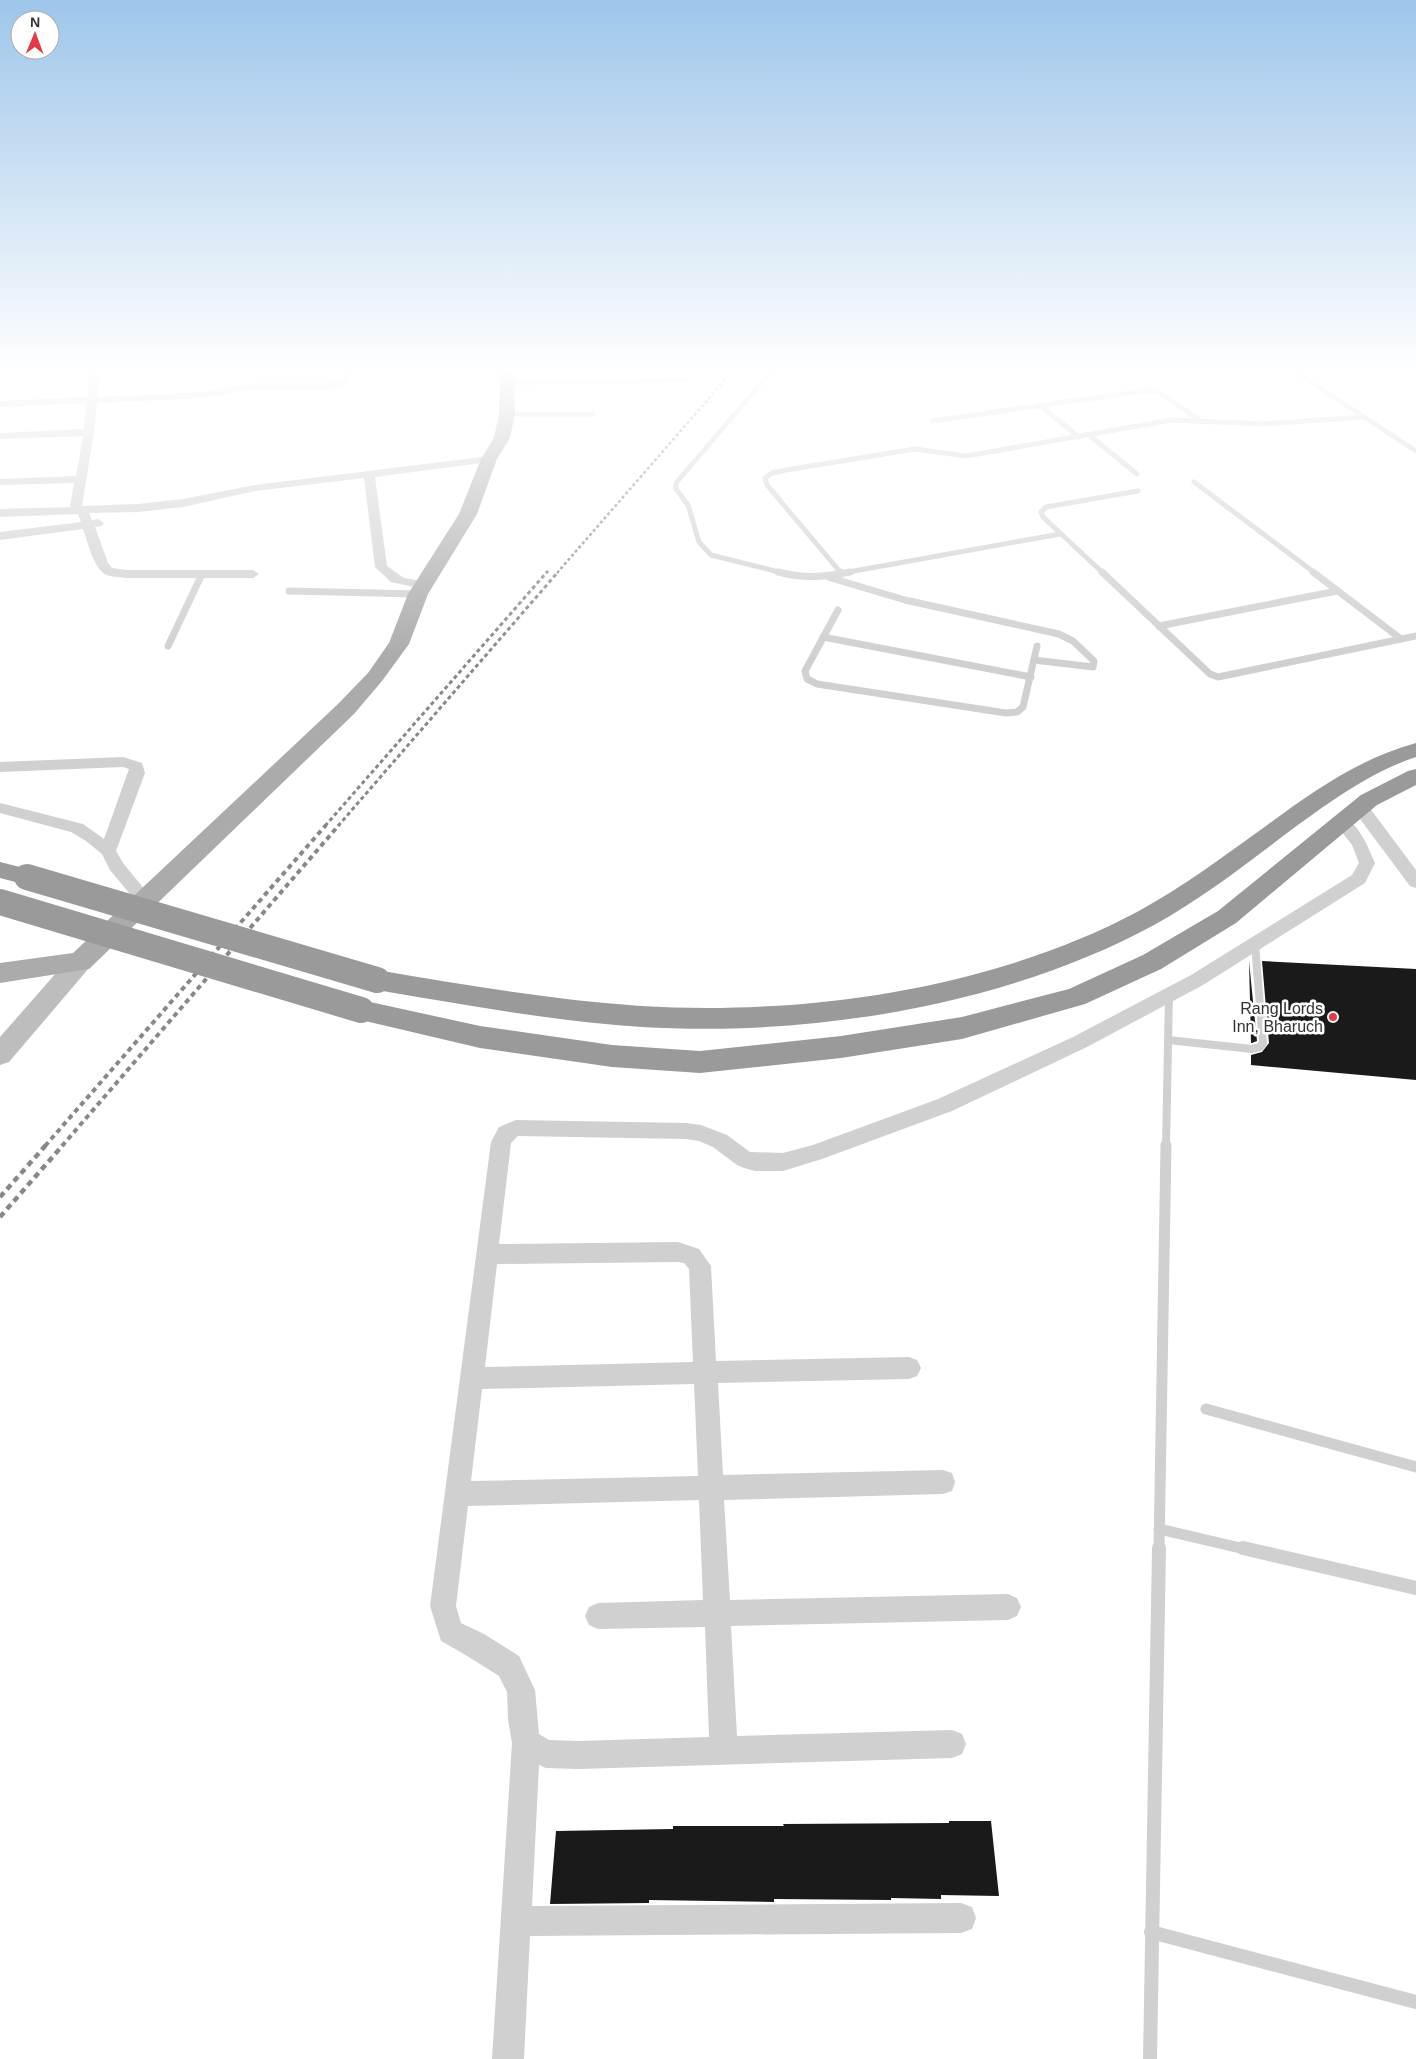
<svg xmlns="http://www.w3.org/2000/svg" width="1416" height="2059" font-family="Helvetica,sans-serif">
<style>
.building{fill:#1a1a1a}
.lines{fill:none;stroke-linecap:round;stroke-linejoin:round}
.lane-far4{stroke:#d0d0d0;stroke-width:5}
.lane-far3{stroke:#d0d0d0;stroke-width:7}
.lane-far2{stroke:#d0d0d0;stroke-width:8}
.lane-far1{stroke:#d0d0d0;stroke-width:11}
.lane{stroke:#d0d0d0;stroke-width:14}
.street{fill:#d0d0d0;fill-rule:evenodd}
.secondary{fill:#bdbdbd;fill-rule:evenodd}
.primary{fill:#ababab;fill-rule:evenodd}
.highway{fill:#9a9a9a;fill-rule:evenodd}
.rail-far3{stroke:#888;stroke-width:2.5;stroke-dasharray:3 2.5;stroke-linecap:butt}
.rail-far2{stroke:#888;stroke-width:3;stroke-dasharray:4 3;stroke-linecap:butt}
.rail-far1{stroke:#888;stroke-width:4;stroke-dasharray:5 4;stroke-linecap:butt}
.rail{stroke:#888;stroke-width:4.5;stroke-dasharray:6 4.5;stroke-linecap:butt}
.highway-bridge{stroke:#9a9a9a;stroke-width:26}
.poi-dot{fill:#e63946;stroke:#fff;stroke-width:2}
.labels{text-anchor:middle;stroke-width:5;stroke-linejoin:round;paint-order:stroke}
.poi-label{font-size:16px;fill:#333;stroke:#fff;text-anchor:end}
</style>
<rect width="100%" height="100%" fill="#fff"/>
<g class="building">
<polygon points="1249,961 1257,1041 1252,1043 1251,1043"/>
<polygon points="1262,961 1416,969 1416,1080 1251,1065 1251,1055 1262,1052 1269,1043"/>
<polygon points="949,1821 991,1821 999,1896 941,1895 941,1899 891,1898 891,1900 774,1899 774,1902 649,1900 649,1903 550,1904 556,1831 673,1829 673,1826 784,1826 783,1824 949,1823"/>
</g>
<g class="lines">
<g class="lane-far4">
<polyline points="770,373 676,483 676,489 688,505 699,542 711,555 783,573"/>
<polyline points="1297,373 1416,451"/>
<polyline points="1039,405 1079,437"/>
<polyline points="507,414 593,414"/>
<polyline points="932,421 1150,390 1160,393 1198,419"/>
<polyline points="1089,435 1137,474"/>
<polyline points="1194,482 1315,573"/>
<polyline points="841,573 767,485 765,478 772,473 786,470 915,449 966,456 1172,420 1263,424 1364,417"/>
<polyline points="843,573 1060,534"/>
<polyline points="1103,573 1043,517 1041,512 1046,507 1138,491"/>
</g>
<g class="lane-far3">
<path d="M778,572C806,579 822,577 850,572"/>
<polyline points="840,572 841,574"/>
<polyline points="1102,572 1210,674 1218,677 1416,636"/>
<polyline points="1313,572 1401,639"/>
<polyline points="828,577 905,600 1059,634 1073,641 1094,661 1093,667 1034,660"/>
<polyline points="289,591 418,594"/>
<polyline points="838,610 805,671 807,679 817,684 1006,713 1017,712 1023,707 1037,646"/>
<polyline points="1159,626 1337,591"/>
<polyline points="823,637 1031,677"/>
<polyline points="168,646 202,574"/>
</g>
<g class="lane-far2">
<polyline points="1168,1040 1252,1049 1260,1047 1263,1043 1255,944"/>
<polyline points="1166,1146 1169,994"/>
</g>
<g class="lane-far1">
<polyline points="1206,1409 1416,1467"/>
<polyline points="1159,1529 1249,1550"/>
<polyline points="1159,1550 1166,1145"/>
</g>
<g class="lane">
<polyline points="1243,1548 1416,1588"/>
<polyline points="1151,1932 1416,2002"/>
<polyline points="1150,2059 1159,1548"/>
</g>
<g class="street">
<path d="M89,373H99L97,397L205,392L251,383H330L336,381L343,373H353L344,385L331,389H251L205,398L97,403L94,432L82,506L138,504L183,499L255,485L489,456L495,459L489,462L375,477L387,566L404,578L428,582L429,585L428,588L423,589L391,582L375,567L364,478L255,491L183,507L138,512L89,513L92,520L98,519L104,523L102,526L95,527L108,563L112,568L126,570H253L259,574L253,578H126C120,577 108,577 103,573C92,563 88,542 83,529L0,540V532L81,522L78,514L0,517V509L70,507L74,483L0,485V479L76,476L83,436L0,439V433L84,429L86,403L0,407V401L87,397Z"/>
<polygon points="686,378 691,381 690,383 505,385 500,382 505,379"/>
<polygon points="123,757 142,763 145,773 116,851 123,863 154,901 151,905 145,907 139,905 110,870 102,854 86,841 71,832 0,813 0,803 83,824 104,839 129,769 123,767 0,772 0,762"/>
<polygon points="1360,802 1366,803 1416,870 1416,888 1410,886 1354,811 1352,807 1354,803"/>
<path d="M1342,817C1358,821 1369,849 1375,863L1365,883L1203,985L1087,1047L952,1111L822,1159L783,1171H755L744,1168L737,1165L713,1147L699,1141L686,1139L518,1136L511,1143L499,1244L678,1242L699,1249L711,1266L716,1361L909,1357L917,1360L921,1368L917,1376L909,1379L718,1383L723,1475L943,1470L952,1473L955,1482L952,1491L943,1494L724,1500L730,1600L1008,1594L1017,1598L1021,1607L1017,1616L1008,1620L731,1626L737,1736L952,1730L962,1734L966,1744L962,1754L952,1758L578,1769L546,1768L539,1765L532,1906L961,1903L972,1907L976,1918L972,1929L961,1933L530,1936L524,2059H492L512,1743L508,1720L507,1692L499,1676L464,1654L441,1641L430,1606L491,1142L499,1127L516,1120L686,1123L701,1125L727,1135L750,1152L783,1153L813,1145L938,1099L1073,1037L1191,975L1352,875L1359,863L1352,845L1334,822L1336,818ZM678,1262L684,1263L689,1269L693,1362L485,1367L497,1264ZM694,1384L698,1476L471,1481L482,1389ZM699,1500L703,1600L598,1603L589,1607L585,1616L589,1625L598,1629L705,1627L709,1737L578,1741L549,1740L539,1734L535,1690L519,1656L484,1634L461,1623L456,1606L468,1506Z"/>
</g>
<polygon class="secondary" points="80,953 89,956 92,962 89,968 9,1062 0,1065 0,1037 71,956"/>
<polygon class="primary" points="500,373 514,373 515,414 510,438 497,459 477,514 428,594 409,644 382,681 354,714 89,969 0,983 0,963 73,953 338,704 368,673 389,643 408,594 459,514 481,459 494,438 499,414"/>
<g class="highway">
<path d="M1416,743V757C1368,773 1327,804 1287,833C1244,866 1201,899 1154,925C1005,1006 810,1037 642,1027C553,1021 465,1005 377,990L368,987L364,980L368,973L377,970C465,985 552,1000 641,1006C804,1016 992,989 1137,912C1183,887 1224,856 1266,826C1312,792 1360,758 1416,743Z"/>
<polygon points="1416,769 1416,785 1377,805 1236,923 1161,969 1085,1004 962,1039 841,1058 700,1073 612,1067 480,1048 361,1020 351,1017 347,1010 351,1003 361,1000 480,1026 612,1045 700,1051 841,1036 962,1017 1069,989 1143,955 1218,911 1361,795 1408,771"/>
<polygon points="0,862 36,871 39,877 36,883 27,885 0,878"/>
</g>
<g class="rail-far3">
<polyline points="546,573 550,569"/>
<polyline points="557,573 731,373"/>
</g>
<g class="rail-far2">
<polyline points="325,826 547,572"/>
<polyline points="338,826 558,572"/>
</g>
<g class="rail-far1">
<polyline points="45,1146 326,825"/>
<polyline points="62,1146 339,825"/>
</g>
<g class="rail">
<polyline points="0,1197 46,1145"/>
<polyline points="0,1217 63,1145"/>
</g>
<g class="highway-bridge">
<polyline points="27,877 377,980"/>
<polyline points="0,902 361,1010"/>
</g>
</g>
<linearGradient id="sky" x2="0" y2="1"><stop stop-color="#9ec6ea"/><stop offset="0.56" stop-color="#fff"/><stop offset="1" stop-color="#fff" stop-opacity="0"/></linearGradient>
<rect width="1416" height="661" fill="url(#sky)"/>
<circle class="poi-dot" cx="1333" cy="1017" r="5"/>
<g class="labels">
<g class="poi-label">
<text x="1323" y="1014">Rang Lords<tspan x="1323" dy="18">Inn, Bharuch</tspan></text>
</g>
</g>
<g transform="translate(35 35) rotate(1)"><circle r="24" fill="#ffffff" stroke="#adadad"/>
<path d="M0-4L9 19L0 12L-9 19Z" fill="#e63946"/>
<text y="-8" font-size="14" font-weight="bold" text-anchor="middle" fill="#333333">N</text>
</g>
</svg>
